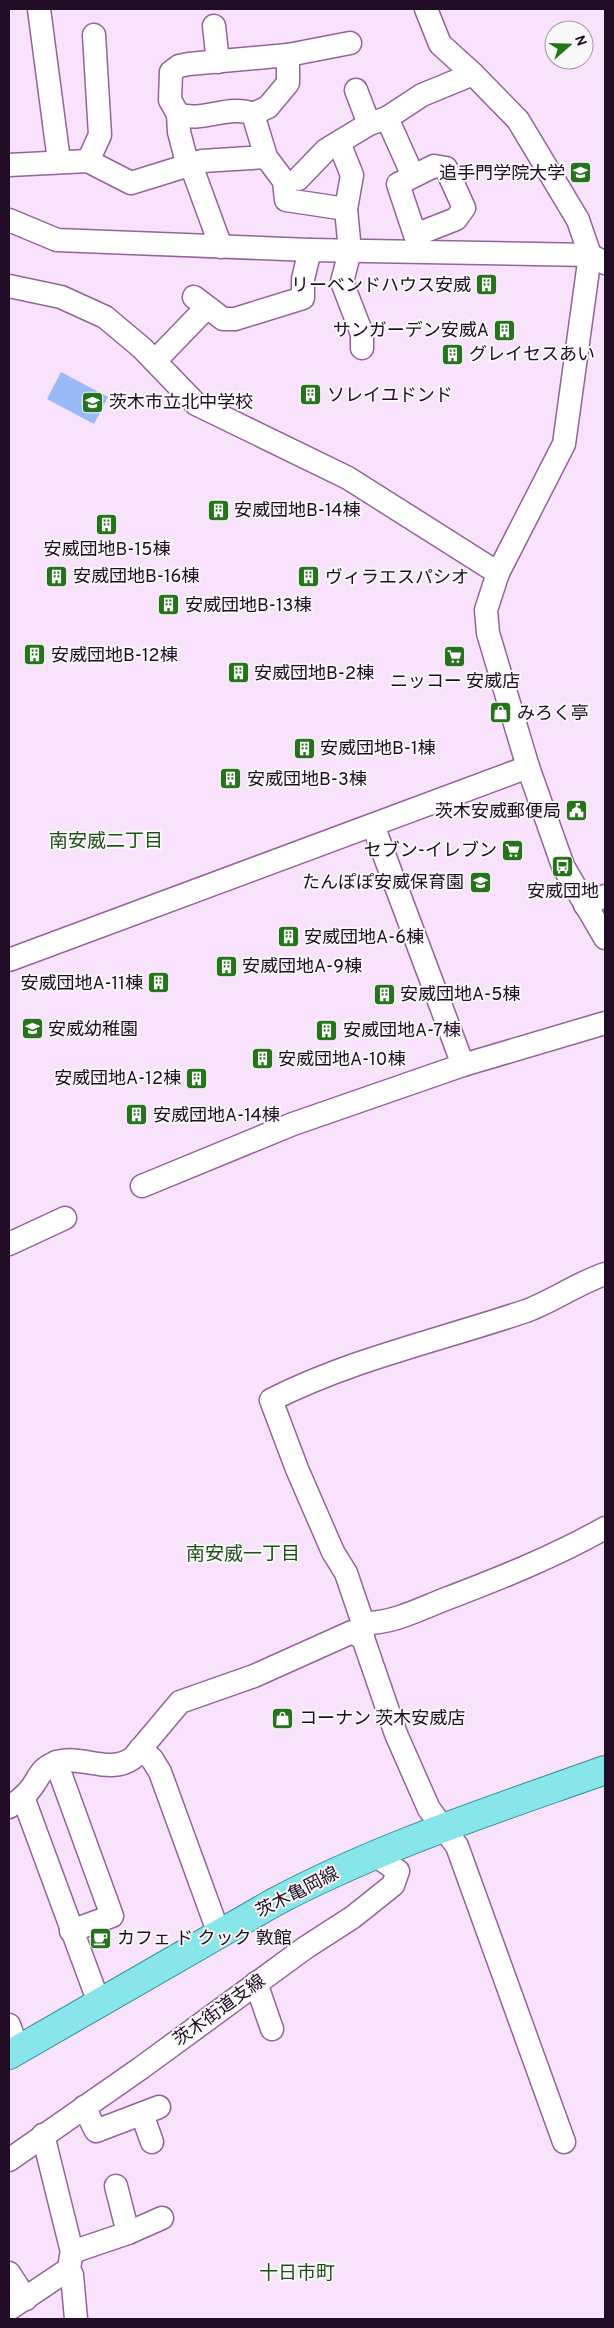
<svg xmlns="http://www.w3.org/2000/svg" width="614" height="2328" font-family="Overpass,'Noto Sans JP',sans-serif">
<style>
.water{fill:#98baf6}
.lines{fill:none;stroke-linecap:round;stroke-linejoin:round}
.minor-casing{stroke:#95629e;stroke-width:25}
.major-casing{stroke:#308d9c;stroke-width:30}
.minor{stroke:#fff;stroke-width:22}
.major{stroke:#88e5ea;stroke-width:28}
.labels{text-anchor:middle;stroke-width:4;stroke-linejoin:round;paint-order:stroke}
.poi-label{font-size:18px;fill:#200c24;stroke:#f8f8f8;text-anchor:start}
.street-label{font-size:18px;fill:#200c24;stroke:#f8f8f8}
.neighbourhood-label{font-size:19px;fill:#205019;stroke:#f8f8f8}
</style>
<rect width="100%" height="100%" fill="#f8e2fc"/>
<polygon class="water" points="61,372 108,397 94,424 47,399"/>
<g class="lines">
<defs>
<g id="minor">
<polyline points="39,9 59,161"/>
<polyline points="426,9 440,44 473,74 518,120 578,220 590,255 564,444 498,573 486,610 488,633 528,767 563,866 605,938"/>
<polyline points="214,26 218,62"/>
<polyline points="288,55 288,83 268,107 253,114 266,157 284,181 286,200 346,209"/>
<polyline points="356,90 369,124"/>
<polyline points="178,114 179,132 188,166"/>
<path d="M253,114C229,104 202,123 178,114L170,100L171,72L179,66L189,64L288,55L350,43"/>
<polyline points="387,118 413,176"/>
<polyline points="339,143 352,175 346,209 350,251 342,282 362,334 362,348"/>
<polyline points="88,161 100,135 94,35"/>
<polyline points="9,165 88,161 131,183 202,161 266,157"/>
<polyline points="191,165 221,247"/>
<polygon points="434,166 446,168 464,208 456,219 415,235 398,184"/>
<polyline points="298,179 326,150 369,124 387,118 422,95 473,74"/>
<polyline points="9,220 57,240 310,250 590,255 605,263"/>
<polyline points="9,286 61,297 105,317 142,348 196,404 348,478 498,573"/>
<polyline points="194,297 223,319 235,319 303,298 303,279 310,250"/>
<polyline points="155,361 207,307"/>
<polyline points="373,825 463,1065"/>
<polyline points="585,905 605,896"/>
<polyline points="9,960 528,767"/>
<polyline points="142,1186 293,1124 463,1065 605,1023"/>
<polyline points="9,1244 65,1218"/>
<path d="M363,1623C391,1624 418,1610 443,1600C498,1579 554,1557 605,1528"/>
<polyline points="140,1749 152,1759 160,1772 219,1934"/>
<polyline points="56,1762 112,1916 71,1931"/>
<polyline points="23,1797 99,2003"/>
<path d="M9,1807C18,1802 26,1795 32,1787C40,1776 41,1768 55,1763C82,1753 108,1776 133,1758L180,1702L254,1676L352,1632L363,1638"/>
<polyline points="256,1983 272,2029"/>
<polyline points="9,2025 18,2050"/>
<polyline points="84,2107 96,2131 159,2107"/>
<polyline points="142,2114 152,2142"/>
<polyline points="43,2135 72,2252 128,2233 162,2218"/>
<path d="M564,2142L457,1846L429,1809L396,1734L363,1638V1623L346,1573L333,1552L297,1469L271,1400C352,1359 440,1340 526,1311C553,1301 578,1283 605,1274"/>
<polyline points="9,2160 141,2068 305,1948 353,1917 393,1885 398,1871 375,1855"/>
<polyline points="116,2186 128,2233"/>
<polyline points="71,2256 69,2269 72,2275 76,2319"/>
<polyline points="9,2273 26,2299"/>
<polyline points="9,2309 69,2269"/>
</g>
<path id="major" d="M9,2055L273,1903C378,1847 493,1810 605,1770"/>
</defs>
<use href="#minor" class="minor-casing"/>
<use href="#major" class="major-casing"/>
<use href="#minor" class="minor"/>
<use href="#major" class="major"/>
</g>
<defs>
<symbol id="university-square" viewBox="-11 -11 22 22"><rect x="-9" y="-9" width="18" height="18" rx="4" fill="#25731a" stroke="#f8f8f8"/><path d="M0-5L7-2L0 1L-7-2ZM-4 1L0 2.5L4 1V4Q0 6-4 4Z" fill="#fff"/></symbol>
<symbol id="building-square" viewBox="-11 -11 22 22"><rect x="-9" y="-9" width="18" height="18" rx="4" fill="#25731a" stroke="#f8f8f8"/><path d="M-4-6H4V6H1V3H-1V6H-4ZM-2.5-4.3h1.7v1.8h-1.7ZM.8-4.3h1.7v1.8H.8ZM-2.5-1h1.7V.8h-1.7ZM.8-1h1.7V.8H.8Z" fill="#fff"/></symbol>
<symbol id="school-square" viewBox="-11 -11 22 22"><rect x="-9" y="-9" width="18" height="18" rx="4" fill="#25731a" stroke="#f8f8f8"/><path d="M0-5L7-2L0 1L-7-2ZM-4 1L0 2.5L4 1V4Q0 6-4 4Z" fill="#fff"/></symbol>
<symbol id="supermarket-square" viewBox="-11 -11 22 22"><rect x="-9" y="-9" width="18" height="18" rx="4" fill="#25731a" stroke="#f8f8f8"/><path d="M-6-5.5h2.5l.6 2H6L4.5 2H-2.5L-4.4-4H-6ZM-1.5 3.2a1.3 1.3 0 1 0 .1 0ZM3 3.2a1.3 1.3 0 1 0 .1 0Z" fill="#fff"/></symbol>
<symbol id="shop-square" viewBox="-11 -11 22 22"><rect x="-9" y="-9" width="18" height="18" rx="4" fill="#25731a" stroke="#f8f8f8"/><path d="M-5-2.5h2.3a2.7 3.5 0 0 1 5.4 0H5L5.5 6h-11ZM-1.5-2.5h3a1.5 2.3 0 0 0-3 0Z" fill="#fff"/></symbol>
<symbol id="civic-square" viewBox="-11 -11 22 22"><rect x="-9" y="-9" width="18" height="18" rx="4" fill="#25731a" stroke="#f8f8f8"/><path d="M-.6-6.5H3V-4.5H.6V-3L4-1V1h2V6H-6V1h2V-1L-.6-3ZM-1.2 2.5V6h2.4V2.5Z" fill="#fff"/></symbol>
<symbol id="bus-square" viewBox="-11 -11 22 22"><rect x="-9" y="-9" width="18" height="18" rx="4" fill="#25731a" stroke="#f8f8f8"/><path d="M-5-6H5V4H4V6H2V4H-2V6H-4V4H-5ZM-3.5-4V0h7V-4ZM-3.5 1.2v1.5H-2V1.2ZM2 1.2v1.5H3.5V1.2Z" fill="#fff"/></symbol>
<symbol id="cafe-square" viewBox="-11 -11 22 22"><rect x="-9" y="-9" width="18" height="18" rx="4" fill="#25731a" stroke="#f8f8f8"/><path d="M-5.5-4.5H6V0H3Q3 3.5 0 3.5H-2.5Q-5.5 3.5-5.5 0ZM3-3.2v2h1.7v-2ZM-6 4.5H4V6H-6Z" fill="#fff"/></symbol>
</defs>
<g fill-rule="evenodd">
<use href="#university-square" x="568" y="160" width="25" height="25"/>
<use href="#building-square" x="474" y="272" width="25" height="25"/>
<use href="#building-square" x="492" y="318" width="25" height="25"/>
<use href="#building-square" x="440" y="342" width="25" height="25"/>
<use href="#building-square" x="298" y="382" width="25" height="25"/>
<use href="#school-square" x="80" y="390" width="25" height="25"/>
<use href="#building-square" x="206" y="498" width="25" height="25"/>
<use href="#building-square" x="94" y="512" width="25" height="25"/>
<use href="#building-square" x="44" y="564" width="25" height="25"/>
<use href="#building-square" x="296" y="564" width="25" height="25"/>
<use href="#building-square" x="156" y="592" width="25" height="25"/>
<use href="#building-square" x="22" y="642" width="25" height="25"/>
<use href="#supermarket-square" x="442" y="644" width="25" height="25"/>
<use href="#building-square" x="226" y="660" width="25" height="25"/>
<use href="#shop-square" x="488" y="700" width="25" height="25"/>
<use href="#building-square" x="292" y="736" width="25" height="25"/>
<use href="#building-square" x="218" y="766" width="25" height="25"/>
<use href="#civic-square" x="564" y="798" width="25" height="25"/>
<use href="#supermarket-square" x="500" y="838" width="25" height="25"/>
<use href="#bus-square" x="550" y="854" width="25" height="25"/>
<use href="#school-square" x="468" y="870" width="25" height="25"/>
<use href="#building-square" x="276" y="924" width="25" height="25"/>
<use href="#building-square" x="214" y="954" width="25" height="25"/>
<use href="#building-square" x="146" y="970" width="25" height="25"/>
<use href="#building-square" x="372" y="982" width="25" height="25"/>
<use href="#school-square" x="20" y="1016" width="25" height="25"/>
<use href="#building-square" x="314" y="1018" width="25" height="25"/>
<use href="#building-square" x="250" y="1046" width="25" height="25"/>
<use href="#building-square" x="184" y="1066" width="25" height="25"/>
<use href="#building-square" x="124" y="1102" width="25" height="25"/>
<use href="#shop-square" x="270" y="1706" width="25" height="25"/>
<use href="#cafe-square" x="88" y="1926" width="25" height="25"/>
</g>
<g class="labels">
<g class="poi-label">
<text x="565" y="179" text-anchor="end">追手門学院大学</text>
<text x="471" y="291" text-anchor="end">リーベンドハウス安威</text>
<text x="489" y="336" text-anchor="end">サンガーデン安威A</text>
<text x="469" y="360">グレイセスあい</text>
<text x="327" y="401">ソレイユドンド</text>
<text x="109" y="408">茨木市立北中学校</text>
<text x="234" y="516">安威団地B-14棟</text>
<text x="107" y="555" text-anchor="middle">安威団地B-15棟</text>
<text x="73" y="582">安威団地B-16棟</text>
<text x="325" y="583">ヴィラエスパシオ</text>
<text x="185" y="611">安威団地B-13棟</text>
<text x="51" y="661">安威団地B-12棟</text>
<text x="254" y="679">安威団地B-2棟</text>
<text x="455" y="687" text-anchor="middle">ニッコー 安威店</text>
<text x="517" y="719">みろく亭</text>
<text x="320" y="754">安威団地B-1棟</text>
<text x="247" y="785">安威団地B-3棟</text>
<text x="561" y="817" text-anchor="end">茨木安威郵便局</text>
<text x="497" y="856" text-anchor="end">セブン-イレブン</text>
<text x="464" y="888" text-anchor="end">たんぽぽ安威保育園</text>
<text x="563" y="897" text-anchor="middle">安威団地</text>
<text x="304" y="943">安威団地A-6棟</text>
<text x="242" y="972">安威団地A-9棟</text>
<text x="143" y="989" text-anchor="end">安威団地A-11棟</text>
<text x="400" y="1000">安威団地A-5棟</text>
<text x="48" y="1035">安威幼稚園</text>
<text x="343" y="1036">安威団地A-7棟</text>
<text x="278" y="1065">安威団地A-10棟</text>
<text x="181" y="1084" text-anchor="end">安威団地A-12棟</text>
<text x="153" y="1121">安威団地A-14棟</text>
<text x="299" y="1724">コーナン 茨木安威店</text>
<text x="117" y="1944">カフェ ド クック 敦館</text>
</g>
<g class="street-label">
<text transform="translate(297 1892) rotate(-27)" y="6">茨木亀岡線</text>
<text transform="translate(219 2010) rotate(-36)" y="6">茨木街道支線</text>
</g>
<g class="neighbourhood-label">
<text x="106" y="847">南安威二丁目</text>
<text x="243" y="1560">南安威一丁目</text>
<text x="297" y="2279">十日市町</text>
</g>
</g>
<rect width="614" height="2328" fill="none" stroke="#200c24" stroke-width="20"/>
<g transform="translate(569 45) rotate(70)"><circle r="24" fill="#f8f8f8" stroke="#a29aa3"/>
<path d="M0-4L9 19L0 12L-9 19Z" fill="#25731a"/>
<text y="-8" font-size="14" font-weight="bold" text-anchor="middle" fill="#200c24">N</text>
</g>
</svg>
